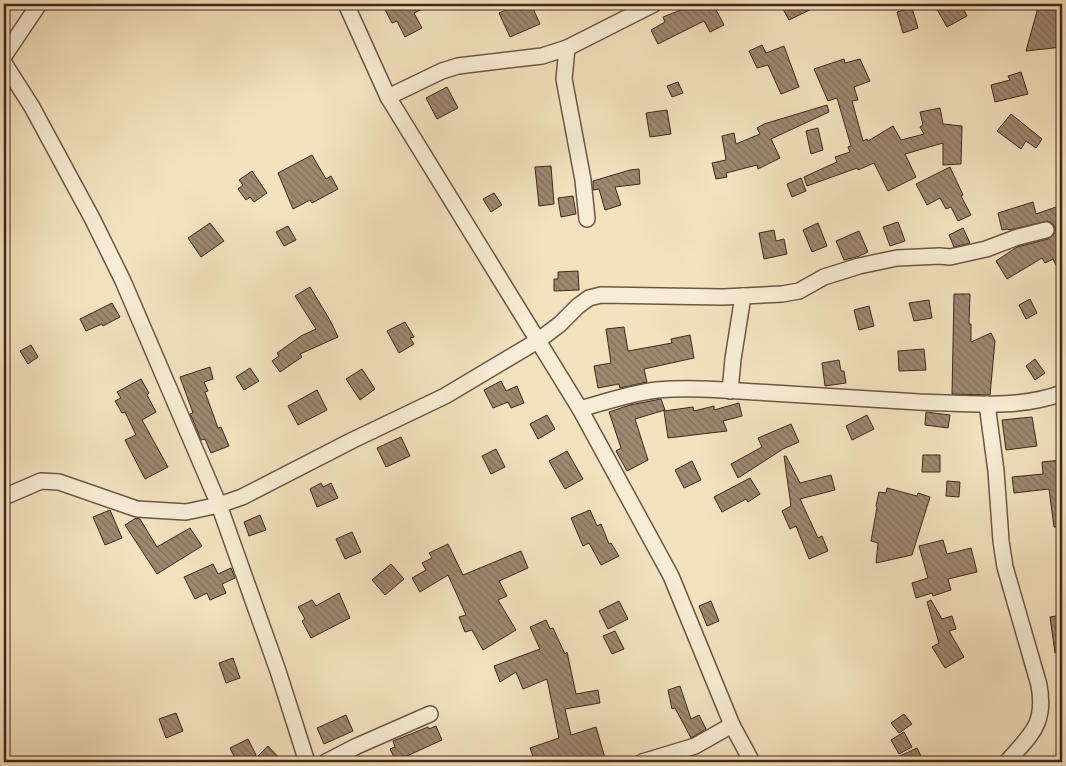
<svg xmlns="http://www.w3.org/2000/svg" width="1066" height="766" font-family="Alegreya,serif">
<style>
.building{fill:url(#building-back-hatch);stroke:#41271d}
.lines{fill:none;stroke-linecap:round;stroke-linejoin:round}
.street-casing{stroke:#6d5645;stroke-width:18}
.street{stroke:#f7ecd5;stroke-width:15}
</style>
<defs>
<pattern id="building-back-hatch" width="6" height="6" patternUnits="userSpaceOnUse" patternTransform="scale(1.25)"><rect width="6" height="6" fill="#9d8871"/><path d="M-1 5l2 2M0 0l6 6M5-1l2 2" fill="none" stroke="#826f5c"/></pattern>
</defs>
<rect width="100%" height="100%" fill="#f2e2be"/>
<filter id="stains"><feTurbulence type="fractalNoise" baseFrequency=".004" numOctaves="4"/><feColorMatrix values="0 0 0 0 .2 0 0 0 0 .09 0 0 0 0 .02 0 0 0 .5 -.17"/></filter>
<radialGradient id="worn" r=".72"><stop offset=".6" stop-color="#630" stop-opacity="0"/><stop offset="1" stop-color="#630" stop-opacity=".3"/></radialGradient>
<g class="building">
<polygon points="391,4 433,4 414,13 422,28 405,37 397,21 392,23 384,8"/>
<polygon points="520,4 531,4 540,24 510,37 499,13"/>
<polygon points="684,4 713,4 724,25 710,32 704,21 658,44 651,30 665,22 663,17 686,8"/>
<polygon points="794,4 822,4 789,20 783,9"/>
<polygon points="934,4 961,4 967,16 947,27"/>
<polygon points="1039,4 1062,4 1062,47 1026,51"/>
<polygon points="912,8 918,28 903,33 897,12"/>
<polygon points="762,45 766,53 784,46 799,87 781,94 768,65 757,68 749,51"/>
<polygon points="844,59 845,63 860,59 870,81 854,87 858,100 852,101 863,141 867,139 868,141 893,126 901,140 924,134 920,127 923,125 920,112 940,108 943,124 962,126 961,164 943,165 943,143 905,154 916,177 888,191 874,163 858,170 857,168 807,186 804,177 837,162 835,157 850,152 848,147 851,146 837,98 828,101 814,69"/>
<polygon points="1021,72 1028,94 995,102 991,85 1010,80 1008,76"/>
<polygon points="678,82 683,93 672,97 667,86"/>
<polygon points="447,87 458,108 437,119 426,98"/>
<polygon points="827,105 829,112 771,139 780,158 758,169 757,165 726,173 727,177 716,179 712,163 726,160 722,136 734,133 736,144 760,134 757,128 764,124"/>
<polygon points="667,110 671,134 650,137 646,113"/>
<polygon points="1011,114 1042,139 1036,148 1026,141 1021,149 997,131"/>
<polygon points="818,128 823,150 811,154 806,131"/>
<polygon points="312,155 326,179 331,176 338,189 312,203 310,200 293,209 278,173"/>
<polygon points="551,166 554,204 539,206 535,167"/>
<polygon points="950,167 963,195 961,196 971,215 958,221 951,207 946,209 940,198 927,205 916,184"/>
<polygon points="639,169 640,184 615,187 621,205 605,210 599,189 593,190 593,181 630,170"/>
<polygon points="252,171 267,193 254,202 250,197 246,200 238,189 243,185 239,180"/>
<polygon points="801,178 806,191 792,197 787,184"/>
<polygon points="494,193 502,205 491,212 483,199"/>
<polygon points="573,196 576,214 561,217 558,198"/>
<polygon points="1033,202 1036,214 1062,205 1062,277 1053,259 1045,263 1042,258 1007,279 996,261 1017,247 1048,239 1055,233 1055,227 1052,223 1048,221 1009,230 1008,229 1002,230 998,213"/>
<polygon points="898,222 905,241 890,246 883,227"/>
<polygon points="210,223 224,241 201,257 188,238"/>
<polygon points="818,223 827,246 812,252 803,230"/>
<polygon points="288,226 296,240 284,246 276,232"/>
<polygon points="963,228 970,243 954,247 949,235"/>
<polygon points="774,230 776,241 784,239 787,254 764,259 759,233"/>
<polygon points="859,231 868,252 857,257 844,260 836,241"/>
<polygon points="578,271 579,290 554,291 554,279 558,279 558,272"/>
<polygon points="310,287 331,322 338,337 300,354 302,357 280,372 272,361 279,356 277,353 301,336 316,329 295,296"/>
<polygon points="954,294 970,294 969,324 971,324 971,342 991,333 995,341 990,395 952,394"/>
<polygon points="1030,299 1037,313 1026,319 1019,305"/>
<polygon points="929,300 932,318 914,321 909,303"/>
<polygon points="112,303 120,317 103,326 102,324 86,331 80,319"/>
<polygon points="869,306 874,326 859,330 854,310"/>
<polygon points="405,322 414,337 410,338 414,344 399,353 387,331"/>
<polygon points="624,327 628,351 672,343 671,339 690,335 694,358 644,369 647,382 620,388 619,384 598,388 594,366 611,363 606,329"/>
<polygon points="31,345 38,357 28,364 20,351"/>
<polygon points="924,349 926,370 899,371 898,351"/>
<polygon points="1035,359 1045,373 1035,380 1026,366"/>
<polygon points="839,360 841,371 844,371 846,383 825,386 822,363"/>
<polygon points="210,367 213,379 204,382 208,391 205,392 218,428 221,427 229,446 211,453 205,439 201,440 193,420 190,414 193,413 180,377"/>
<polygon points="250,368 259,381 244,390 236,377"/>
<polygon points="362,369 375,389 360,400 346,379"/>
<polygon points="141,379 149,393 147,395 156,412 142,420 168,467 145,479 125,440 136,435 125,412 122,413 115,401 121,398 117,392"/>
<polygon points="501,381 506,391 517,386 524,403 511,408 508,402 493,408 484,390"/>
<polygon points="317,390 327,410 298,425 288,406"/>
<polygon points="661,399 665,410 635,419 648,460 627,471 616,451 621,448 609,412 630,405"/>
<polygon points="739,403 742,416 723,421 727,431 668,438 664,411 693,407 694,411 714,406 714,410"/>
<polygon points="926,412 950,415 948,428 925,425"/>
<polygon points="547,415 555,429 538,439 530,424"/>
<polygon points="867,415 874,429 852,440 846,426"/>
<polygon points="1032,417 1037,446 1006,450 1002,420"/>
<polygon points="791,424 799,442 783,449 738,478 731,464 762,447 758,438"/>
<polygon points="401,437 410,456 386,467 377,448"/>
<polygon points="496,449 505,467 491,474 482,456"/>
<polygon points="567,451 583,479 565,489 549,461"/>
<polygon points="923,455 940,455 940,472 922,472"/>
<polygon points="784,456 786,456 800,483 831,475 835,490 800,499 818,538 822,536 828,551 809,559 796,526 790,529 782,511 791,506"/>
<polygon points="1062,460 1062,526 1054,527 1049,489 1014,493 1012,477 1043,474 1042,462"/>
<polygon points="692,461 701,480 684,488 675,470"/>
<polygon points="750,478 760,494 748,502 746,499 722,512 714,497"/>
<polygon points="947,481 960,482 959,497 946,496"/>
<polygon points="321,483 323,487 331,483 338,498 317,507 310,489"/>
<polygon points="887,488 917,496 918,493 930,497 912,555 876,563 878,543 871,541 877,507 876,506 879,492 886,493"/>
<polygon points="110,510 122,538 105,545 93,517"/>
<polygon points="590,510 597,526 601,524 609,544 611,543 619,556 601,565 589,543 583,546 571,518"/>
<polygon points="260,515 266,530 249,536 244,522"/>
<polygon points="136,518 140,519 157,547 190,528 202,546 157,574 125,525"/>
<polygon points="352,532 361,552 345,559 336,539"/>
<polygon points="943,540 947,554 971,548 977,572 948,579 951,590 933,596 932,593 916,598 912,583 928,578 919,546"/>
<polygon points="448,544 463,575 521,551 528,568 499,581 507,596 498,600 516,630 483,650 472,630 465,632 459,617 466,615 448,575 420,592 412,578 426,570 422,563 432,558 429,553"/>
<polygon points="213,564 218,574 231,568 235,578 222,584 226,593 210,600 207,593 195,599 184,577"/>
<polygon points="391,564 404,579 385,595 372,580"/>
<polygon points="339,593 350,618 311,638 302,621 305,619 298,607 312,600 316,606"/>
<polygon points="931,600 942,619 952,616 956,629 949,631 964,657 945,668 932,647 939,643 927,602"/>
<polygon points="619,601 628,619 608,629 599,611"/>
<polygon points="711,601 719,621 707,626 699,606"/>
<polygon points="1062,615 1062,652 1055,653 1050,617"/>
<polygon points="546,620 550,629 553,628 565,654 567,652 576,694 598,690 600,703 565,709 571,735 596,727 605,758 591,762 578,762 577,758 563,762 535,762 530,748 559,738 547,679 523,689 516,672 500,682 494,666 540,649 530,627"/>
<polygon points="615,631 624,649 612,654 603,636"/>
<polygon points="233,658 240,678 226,683 219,663"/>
<polygon points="680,686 691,719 699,715 706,729 691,738 675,708 672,709 668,690"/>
<polygon points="176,713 183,731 166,738 159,719"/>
<polygon points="904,714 912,724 899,733 891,723"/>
<polygon points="346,715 353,731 324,744 317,728"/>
<polygon points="436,726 442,740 396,761 390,749 395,747 393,741 428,727 429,729"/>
<polygon points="904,732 912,747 899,754 891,740"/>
<polygon points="248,739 256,755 241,762 237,762 230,748"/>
<polygon points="268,746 283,762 263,762 258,756"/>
<polygon points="917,748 924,762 887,762"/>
</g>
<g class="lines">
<defs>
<g id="street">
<polyline points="346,4 388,97 580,409 671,576 732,725 752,762"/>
<polyline points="567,48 564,79 583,180 587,219"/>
<polyline points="4,56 39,4"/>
<polyline points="4,63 32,107 93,220 123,281 219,505 278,671 307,762"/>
<polyline points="388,97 442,71 458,66 542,56 567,48 654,4"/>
<polyline points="730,391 733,359 743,296"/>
<path d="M987,404L996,471L1001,541L1005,567L1039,685C1046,725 1031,734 1007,762"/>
<path d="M580,409C605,402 631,393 657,390C689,387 724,390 756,392C810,395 865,399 919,402C966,403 1018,410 1062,393"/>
<polyline points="4,497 41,481 59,482 137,509 186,512 219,505 242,497 353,440 445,396 539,340 560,324 578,306 589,298 601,295 723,297 782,294 799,291 824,277 859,266 897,258 940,256 950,257 986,249 1018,237 1046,230"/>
<polyline points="326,762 357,746 430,714"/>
<polyline points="642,762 695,746 732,725"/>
</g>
</defs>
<use href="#street" class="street-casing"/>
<use href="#street" class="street"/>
</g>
<rect width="1066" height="766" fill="none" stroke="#f2e2be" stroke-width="20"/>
<rect x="5" y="5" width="1056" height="756" fill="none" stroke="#41271d" stroke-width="2.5"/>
<rect x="10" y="10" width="1046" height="746" fill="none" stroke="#41271d"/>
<rect width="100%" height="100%" filter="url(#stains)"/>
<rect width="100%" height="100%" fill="url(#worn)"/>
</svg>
